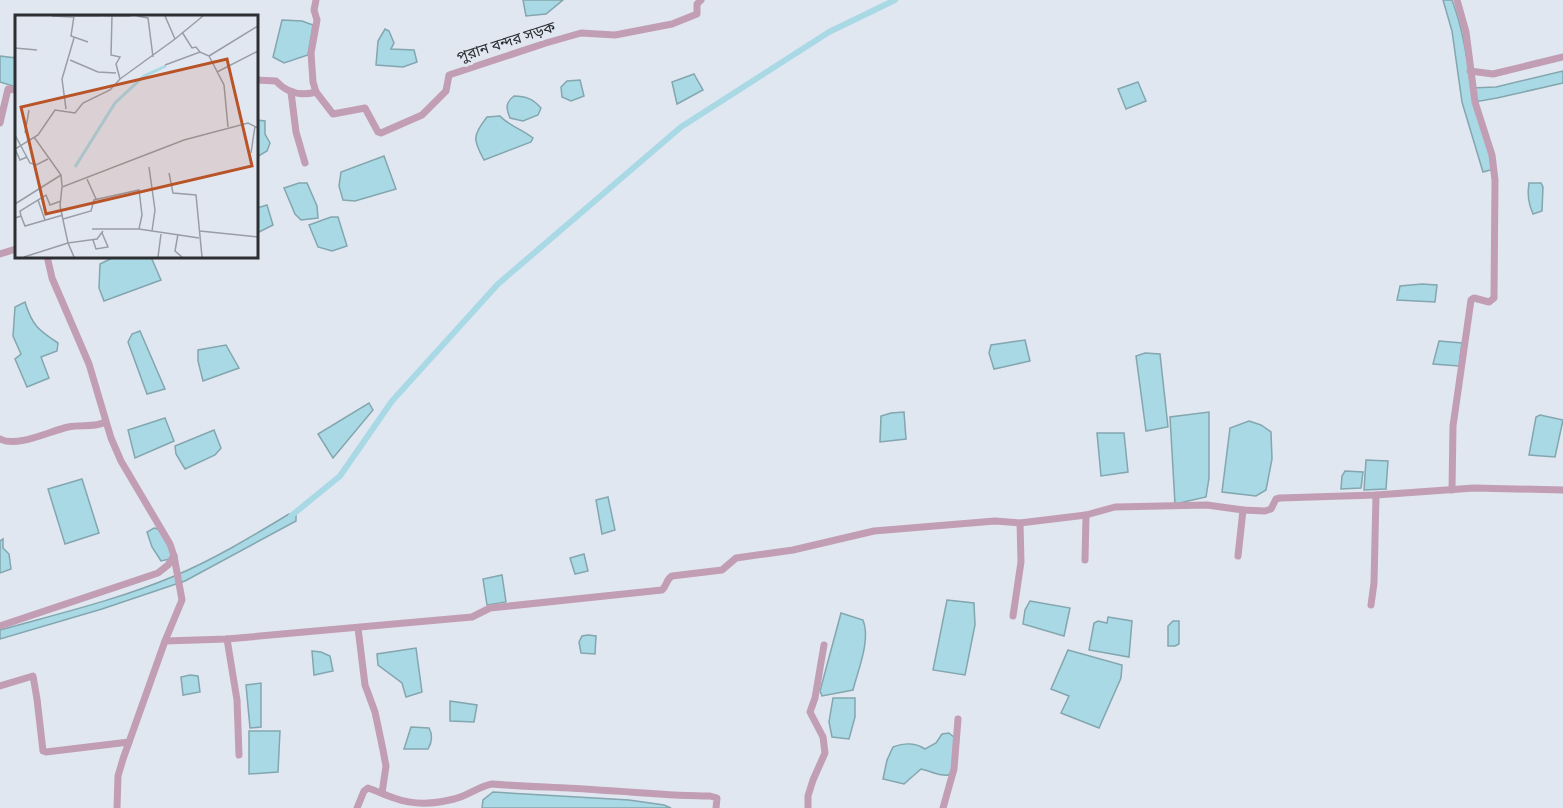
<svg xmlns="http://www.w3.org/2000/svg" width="1563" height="808" font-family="'Fira Sans Condensed','Noto Sans Bengali',sans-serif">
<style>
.water{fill:#a8d9e5;stroke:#83a6af;stroke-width:1.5}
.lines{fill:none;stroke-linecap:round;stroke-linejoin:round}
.canal{stroke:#a8d9e5;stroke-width:6}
.minor{stroke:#c29eb4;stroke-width:7}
.labels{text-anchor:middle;stroke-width:6;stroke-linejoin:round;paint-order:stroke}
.street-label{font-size:15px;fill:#2c2e32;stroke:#e1e7f1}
.inset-river{fill:none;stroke:#a8d9e5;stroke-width:3}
.inset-road{fill:none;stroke:#999da5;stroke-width:1.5}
.view{fill:#b95328;fill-opacity:0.15;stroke:#b95328;stroke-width:3}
.inset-edge{fill:none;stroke:#2c2e32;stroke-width:3}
</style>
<rect width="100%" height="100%" fill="#e1e7f1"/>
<g class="water">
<polygon points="523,0 563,0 546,14 526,16"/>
<path d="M1443,0H1452C1463,29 1467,58 1471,88L1496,87L1563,71V83L1497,98L1474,102L1494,169L1483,172L1462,102L1452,31Z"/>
<polygon points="282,20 302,21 313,25 308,55 284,63 273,57"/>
<polygon points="385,29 389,31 394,43 391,49 414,50 417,62 403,67 376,65 378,41"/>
<polygon points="0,56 16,58 16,87 0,82"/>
<polygon points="694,74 703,90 677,104 672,82"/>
<polygon points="580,80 584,96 571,101 562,97 561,87 567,81"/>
<polygon points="1138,82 1146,101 1126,109 1118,89"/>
<path d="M514,96C526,96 533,99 541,108L538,115L523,121L510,118C506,108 505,103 514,96Z"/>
<path d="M500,116C509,126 522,129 533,138L531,142L484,160C473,140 472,136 487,117Z"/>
<polygon points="257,120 265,121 265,134 270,143 267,151 257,157"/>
<polygon points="384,156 396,189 355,201 343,200 339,186 341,172"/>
<polygon points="299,183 307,183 317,206 318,218 301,220 295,214 284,188"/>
<path d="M1529,183H1541L1543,187L1542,211L1533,214C1528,203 1527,194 1529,183Z"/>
<polygon points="267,205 273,225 257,233 257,208"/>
<polygon points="331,217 338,217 347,246 332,251 318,247 309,225"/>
<polygon points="116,256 151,257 161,280 104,301 99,288 100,264"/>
<polygon points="1422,284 1437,285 1435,302 1397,300 1400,286"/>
<path d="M25,302C32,325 38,330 58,343L57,351L41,357L49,378L27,387L15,359L21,354L13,336L15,307Z"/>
<polygon points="140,331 165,389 147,394 128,342 132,334"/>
<polygon points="1025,340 1030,361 994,369 989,353 991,345"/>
<polygon points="1439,341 1462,343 1459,366 1433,364"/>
<polygon points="226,345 239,368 203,381 198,361 198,350"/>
<polygon points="1145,353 1160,354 1168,427 1146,431 1136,356"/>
<polygon points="369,403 373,410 333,458 318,434"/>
<polygon points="904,412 906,439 880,442 881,416 891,413"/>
<polygon points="1209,412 1209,478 1206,497 1175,504 1170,417"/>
<polygon points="1540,415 1563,420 1555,457 1529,455 1536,417"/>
<polygon points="165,418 174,441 135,458 128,430"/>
<polygon points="1249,421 1261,425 1271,432 1272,459 1266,490 1256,496 1222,492 1230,428"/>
<polygon points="214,430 221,448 215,455 185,469 176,454 175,446"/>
<polygon points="1097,433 1124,433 1128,472 1101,476"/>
<polygon points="1366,460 1388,461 1386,489 1364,490"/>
<polygon points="1345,471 1363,472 1361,488 1341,489 1342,476"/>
<polygon points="82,479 99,533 65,544 48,489"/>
<polygon points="608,497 615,530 602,534 596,500"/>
<path d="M296,513V521L185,581L102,609L0,639V630C57,614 117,600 172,577C213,560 251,537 289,514Z"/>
<polygon points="154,528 158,529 172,548 170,559 161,561 152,547 147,532"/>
<polygon points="3,539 3,548 9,554 11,569 0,573 0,541"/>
<polygon points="584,554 588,571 575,574 570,558"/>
<polygon points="502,575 506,602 487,605 483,579"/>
<polygon points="947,600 974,603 975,625 965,675 933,670"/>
<polygon points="1030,601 1070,608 1064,636 1023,624 1025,610"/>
<path d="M841,613L863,620C871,640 858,670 853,690L822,696L820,691Z"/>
<polygon points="1108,617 1132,621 1129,657 1089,650 1094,623 1098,621 1107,623"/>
<polygon points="1173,621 1179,621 1179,644 1175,646 1168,646 1168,626"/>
<polygon points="588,635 596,636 595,654 581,653 579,642 582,636"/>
<polygon points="416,648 422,692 406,697 402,683 378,665 377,654"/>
<polygon points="1068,650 1122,665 1121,678 1099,728 1061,713 1069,696 1051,689"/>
<polygon points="312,651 321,652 330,656 333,671 314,675"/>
<polygon points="190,675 198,676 200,692 183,695 181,677"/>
<polygon points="261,683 261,727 250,728 246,685"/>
<polygon points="833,698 855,698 855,717 849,739 832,737 829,722"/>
<polygon points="450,701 477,705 474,722 450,721"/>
<path d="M411,727L429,728C433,735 432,742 428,749H404Z"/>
<polygon points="249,731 280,731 278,772 249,774"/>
<path d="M949,733L956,739L952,774C942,778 931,771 921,769L904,784L883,779L887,760L893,747C904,743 914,742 925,749L936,743L942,734Z"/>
<polygon points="493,792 629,800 664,805 671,808 482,808 483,800"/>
</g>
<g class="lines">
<polyline class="canal" points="291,516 340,476 392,401 498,284 681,127 829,32 895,0"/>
<g class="minor">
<polyline points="316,0 314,10 317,20 311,53 313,82 316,92"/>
<polyline points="1470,71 1493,74 1563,57"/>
<path d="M256,80L276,81C287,93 301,96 316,92L333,114L365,108L378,132L381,133L422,115L446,91L449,75L546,43L581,33L615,35L672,24L697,14V4L701,0"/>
<polyline points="291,92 296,132 305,163"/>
<polyline points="0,123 8,89 16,90"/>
<polyline points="0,254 16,249"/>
<polyline points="47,256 52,278 89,364 111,438 121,461 170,544 174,556 182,600 165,641"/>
<path d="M0,439C17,448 50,431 68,427C80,424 96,428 105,422"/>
<polyline points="1452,490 1453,426 1471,300 1474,298 1489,302 1494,298 1495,180 1492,155 1475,102 1466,32 1457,0"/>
<polyline points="1238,556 1243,510"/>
<polyline points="1085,560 1086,515"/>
<polyline points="1371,605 1374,583 1376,495"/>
<polyline points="1013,616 1021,562 1020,523"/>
<polyline points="0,626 158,573 168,565 174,556"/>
<polyline points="358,628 365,685 375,712 383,750 386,766 382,793"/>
<polyline points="227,639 237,700 239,755"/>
<polyline points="0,686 33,676 37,699 43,751 46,752 129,742"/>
<path d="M117,808L118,776L123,759L165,641L227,639L472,617L490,608L662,590C667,586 666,579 672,576L722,570L736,558L793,550L874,531L995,521L1020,523L1086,515L1115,507L1207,505L1243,510L1265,511L1271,509L1276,499L1280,498L1376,495L1474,488L1563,490"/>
<path d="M357,808L364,791L368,788C377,791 385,795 394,798C413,805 435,804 454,799C468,796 479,786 492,784C528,787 563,787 599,790C636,792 673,796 710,796L717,798L716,808"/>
<polyline points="808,808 808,796 813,780 825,753 823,737 810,712 815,698 824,645"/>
<polyline points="943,808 954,769 958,719"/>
</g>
</g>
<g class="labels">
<g class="street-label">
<text transform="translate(506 42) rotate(-18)" y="5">পুরান বন্দর সড়ক</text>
</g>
</g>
<g transform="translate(15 15)">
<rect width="243" height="243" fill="#e1e7f1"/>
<path class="inset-river" d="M60,152L100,88L129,61L151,51"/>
<path class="inset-road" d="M37,1L58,2M59,1L56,21L73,27M59,1H87M88,1H116M122,1L133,3L138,42M167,17L177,33L181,32L185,37M160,24L188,1M0,33L22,35M194,41L243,11M55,45L83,57L101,58M150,50L185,37L194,41L209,70L213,112M202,57L243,36M105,64L160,24L150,1M51,94L47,64L59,23M10,118L14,95M0,120L15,148L21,150L33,144M19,122L46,160L47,171M236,138L240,111M12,142L5,145L0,134L23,120L40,95L60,98L68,88L95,75L105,64L101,49L105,42L96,40L97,1M134,152L140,195L137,216M154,158L158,178L181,180L187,242M72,164L81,184M23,185L30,205M0,189L46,160M6,201L5,196L31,180L35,190L46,186M0,203L6,201L10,211L48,200M48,204L76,196L79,185L124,175L127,200L124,214M77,214H124L184,223M88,216L82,224L53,228L45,191L47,172L169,125L233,108L243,113M185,216L243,222M163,219L160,236L167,242M78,225L81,234L93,232L87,218M9,242L53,228L59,242M143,242L146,219"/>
<path class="view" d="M212,44L237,151L31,199L6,92Z"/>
<rect width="243" height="243" class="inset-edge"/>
</g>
</svg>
